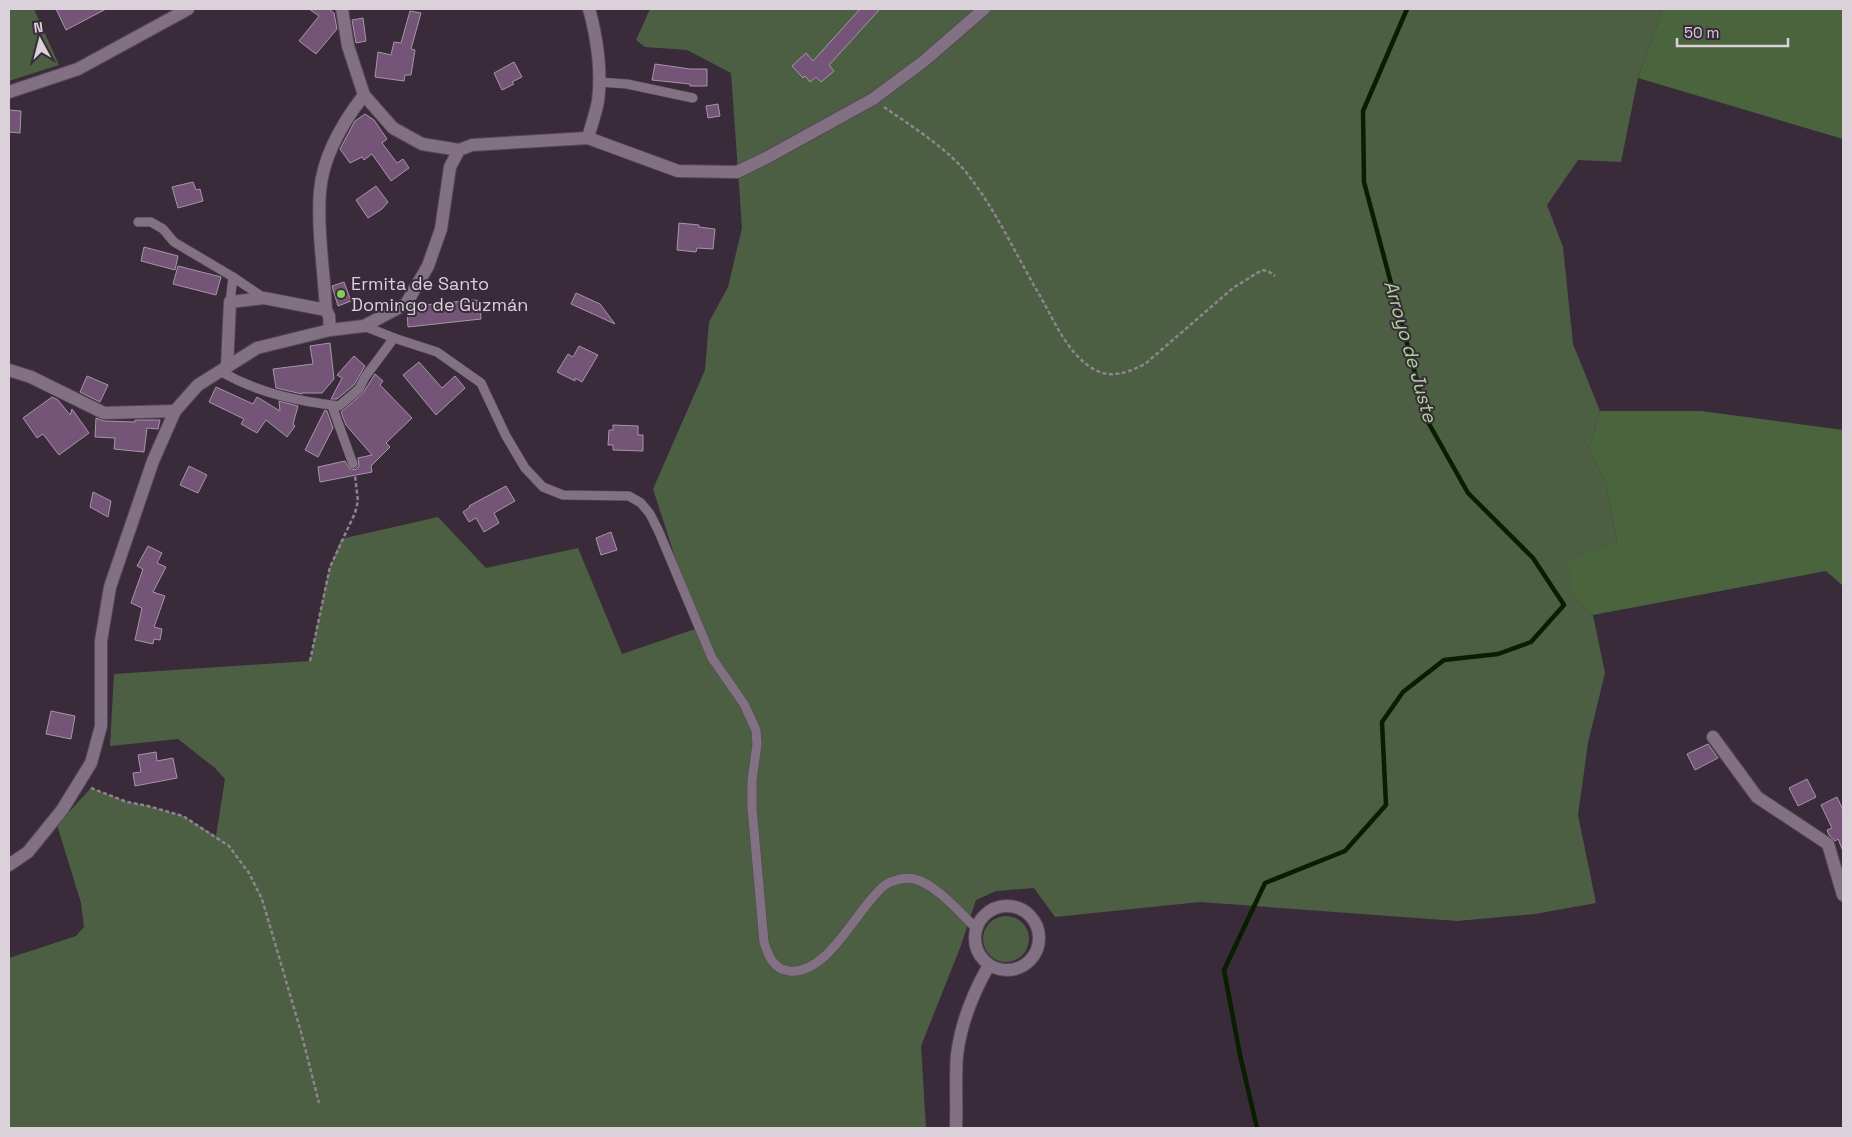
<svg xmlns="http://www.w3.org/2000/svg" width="1852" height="1137" font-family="'Space Grotesk',sans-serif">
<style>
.green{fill:#4c5f43}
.forest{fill:#4a643d}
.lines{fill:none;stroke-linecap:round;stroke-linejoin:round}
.stream{stroke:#081e00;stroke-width:4.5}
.building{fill:#745477;stroke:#a795a9}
.service-casing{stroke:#554856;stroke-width:10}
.minor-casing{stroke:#554856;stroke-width:14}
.path{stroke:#8f8390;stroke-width:2.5;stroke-dasharray:4 2.5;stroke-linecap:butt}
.service{stroke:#827183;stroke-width:9}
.minor{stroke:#827183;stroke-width:12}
.poi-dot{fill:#80d051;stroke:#3a2b3b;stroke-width:2}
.labels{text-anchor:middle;stroke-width:4;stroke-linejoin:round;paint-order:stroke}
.poi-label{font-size:18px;fill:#dad1db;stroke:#3a2b3b;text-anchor:start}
.water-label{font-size:19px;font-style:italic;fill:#acd897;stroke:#3a2b3b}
</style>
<rect width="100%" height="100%" fill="#3a2b3b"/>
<g class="green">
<polygon points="9,9 34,9 59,65 9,81"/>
<polygon points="650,9 1663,9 1638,78 1621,162 1578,160 1547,205 1563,247 1573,344 1600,411 1589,449 1606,483 1617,543 1572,594 1593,615 1605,673 1588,743 1578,815 1596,903 1535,914 1457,921 1200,902 1055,917 1034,888 996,891 976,900 960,948 921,1046 926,1128 9,1128 9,958 76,936 84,927 81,903 57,825 91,788 127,802 148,806 183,816 216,836 225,779 215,768 178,739 110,746 114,674 310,661 325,587 330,567 341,539 438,517 486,568 578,548 622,654 698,628 653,489 705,370 709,322 728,287 742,228 731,73 687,50 645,47 636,40"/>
<circle cx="1006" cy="939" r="23"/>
</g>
<g class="forest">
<polygon points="1663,9 1843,9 1843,139 1638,78"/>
<polygon points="1600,411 1701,411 1843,430 1843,586 1826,571 1593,615 1572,594 1569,561 1617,543 1606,483 1589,449"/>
</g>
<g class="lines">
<polyline class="stream" points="1257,1128 1240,1055 1224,970 1265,883 1345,851 1386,805 1382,722 1403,692 1444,660 1498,654 1531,642 1564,605 1533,558 1468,493 1428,422 1364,182 1363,111 1407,9"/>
</g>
<g class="building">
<polygon points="56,9 106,9 66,30"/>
<polygon points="309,9 329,9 334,13 337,29 316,54 299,41 319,16"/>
<polygon points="860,9 880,9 829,65 834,71 821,82 816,77 810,82 805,76 803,78 792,66 806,53 813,61"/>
<polygon points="410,11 421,13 411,49 415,50 411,75 405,75 404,81 375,77 378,52 391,55 394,42 401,43"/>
<polygon points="363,18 366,41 356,43 352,20"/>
<polygon points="514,62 522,77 512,82 514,84 502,90 494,73"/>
<polygon points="655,64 690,69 707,69 707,86 690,86 690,84 652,80"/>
<polygon points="718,104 720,116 708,118 706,106"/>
<polygon points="9,110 21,111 20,133 9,132"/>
<polygon points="365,114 374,120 387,139 382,143 397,163 403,159 409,168 391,181 372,154 364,160 362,157 350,163 340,149 355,121"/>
<polygon points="193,182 196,190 200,189 203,201 178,208 172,187"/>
<polygon points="376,186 388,202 382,209 368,218 356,200"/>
<polygon points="679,223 699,225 699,227 715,229 713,249 697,248 696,252 677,250"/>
<polygon points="144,247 178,256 175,270 141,261"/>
<polygon points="178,266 221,277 216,295 173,284"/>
<polygon points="344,282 351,301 338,306 332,286"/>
<polygon points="576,293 600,304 615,324 571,304"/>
<polygon points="474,300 480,301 481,319 408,327 407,313 414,309 414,306"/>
<polygon points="330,343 334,379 322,393 302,393 302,394 276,388 273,369 313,364 310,346"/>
<polygon points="579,346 598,355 582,382 575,378 575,381 557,372 568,354 573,357"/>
<polygon points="354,356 365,366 354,385 337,399 331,399 342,378 337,375"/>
<polygon points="419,362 442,388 455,376 465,388 436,415 403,375"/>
<polygon points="375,374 383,381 380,385 412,418 386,443 390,447 371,466 372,472 320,482 318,467 345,461 349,468 355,470 359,466 358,458 372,455 346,425 341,412 363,393"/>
<polygon points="87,376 108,385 100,402 80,392"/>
<polygon points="216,387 253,404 257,397 280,411 279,401 298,406 293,424 295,426 287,437 266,420 257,433 241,424 244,419 209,402"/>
<polygon points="52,397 58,400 70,415 72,409 89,433 59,455 43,434 37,438 23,418"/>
<polygon points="325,410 327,411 333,428 318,457 305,450"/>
<polygon points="96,418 104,421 135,422 135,420 160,420 158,429 147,428 144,452 114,449 115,438 95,437"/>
<polygon points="613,425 638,426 638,435 643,435 643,451 613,450 613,445 608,445 609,430 613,430"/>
<polygon points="189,466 207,475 198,493 180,485"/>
<polygon points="506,486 515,501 494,513 499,523 484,532 476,518 469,522 463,512 470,507 469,506"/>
<polygon points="93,492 111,501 108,517 90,507"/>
<polygon points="611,532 617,550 601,555 596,538"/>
<polygon points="148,546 162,553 157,563 166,567 153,592 165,596 154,627 162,629 160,640 154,639 153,644 135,640 142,608 131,603 143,569 137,566"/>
<polygon points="51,711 75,716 71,739 46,734"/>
<polygon points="1708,744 1718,758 1695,770 1687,754"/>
<polygon points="156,752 157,761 173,758 177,778 135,786 133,773 141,772 138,755"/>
<polygon points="1807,779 1816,797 1798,806 1789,788"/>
<polygon points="1837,797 1843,810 1843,851 1838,839 1835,841 1829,835 1827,830 1832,828 1821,805"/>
</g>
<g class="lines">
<defs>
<g id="service">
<polyline points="598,82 627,84 693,98"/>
<polyline points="138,222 151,222 163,229 174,242 233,277"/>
<polyline points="230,302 233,277 264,298"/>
<path d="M364,326L394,338L437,352L481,383L506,436L525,468L543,487L563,495L629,496L641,503L650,514L659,532L712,658L744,704L756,730L757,744L752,780V808L764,942C768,955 773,969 789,971C829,975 857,907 885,885C893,880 905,877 914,879C936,884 960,913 976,928"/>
<path d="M220,371C258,393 297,401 339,406L359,389L365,377L394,338"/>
<polyline points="332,406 353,464"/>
</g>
<g id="minor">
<polyline points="342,9 348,46 364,95 393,128 422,144 459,150"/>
<polyline points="9,92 78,69 188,9"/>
<path d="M588,138C591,126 596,113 598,101C602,72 597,37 589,9"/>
<path d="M326,310C324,271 317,230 320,191C323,156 343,122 364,95"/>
<polyline points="227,367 230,302 264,298 326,310 329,316 330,330"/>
<polyline points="9,370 31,377 104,413 175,411"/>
<polyline points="1713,737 1757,797 1828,844 1843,895"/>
<polyline points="9,865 28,852 62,810 91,763 101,726 101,641 110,587 153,461 175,411 198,385 257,348 330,330 364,326 406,304 428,266 441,229 450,167 459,150 472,145 588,138 678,171 737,172 766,158 873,99 924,61 984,9"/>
<circle cx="1007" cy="938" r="32"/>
<path d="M956,1128C957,1104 955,1079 957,1055C961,1022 973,993 989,965"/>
</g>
</defs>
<use href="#service" class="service-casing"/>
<use href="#minor" class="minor-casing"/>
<g class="path">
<path d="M884,107C911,126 950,150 969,176C997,212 1016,255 1039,294C1054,320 1067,354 1095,370C1112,379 1129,372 1145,364L1233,288L1262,270L1268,271L1275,276"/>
<polyline points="310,661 330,567 355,513 358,501 355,476"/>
<polyline points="91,788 127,802 148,806 183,816 229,846 249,873 262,899 301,1032 319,1103"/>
</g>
<use href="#service" class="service"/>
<use href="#minor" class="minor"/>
</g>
<circle class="poi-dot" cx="341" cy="294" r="5"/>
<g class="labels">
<g class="poi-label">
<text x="351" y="290">Ermita de Santo<tspan x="351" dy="21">Domingo de Guzmán</tspan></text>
</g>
<g class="water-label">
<text transform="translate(1411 351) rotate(74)" y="7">Arroyo de Juste</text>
</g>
</g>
<rect width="1852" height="1137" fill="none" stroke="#dad1db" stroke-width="20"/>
<g transform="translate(40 40) rotate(353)" stroke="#3a2b3b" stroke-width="4" paint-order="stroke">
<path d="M0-4L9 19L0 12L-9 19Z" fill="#dad1db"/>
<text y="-8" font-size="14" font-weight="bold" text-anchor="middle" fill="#dad1db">N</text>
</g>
<path d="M1677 38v8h111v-8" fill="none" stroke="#dad1db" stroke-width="2.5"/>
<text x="1684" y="38" font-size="15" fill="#dad1db" stroke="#3a2b3b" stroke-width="4" paint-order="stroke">50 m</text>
</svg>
